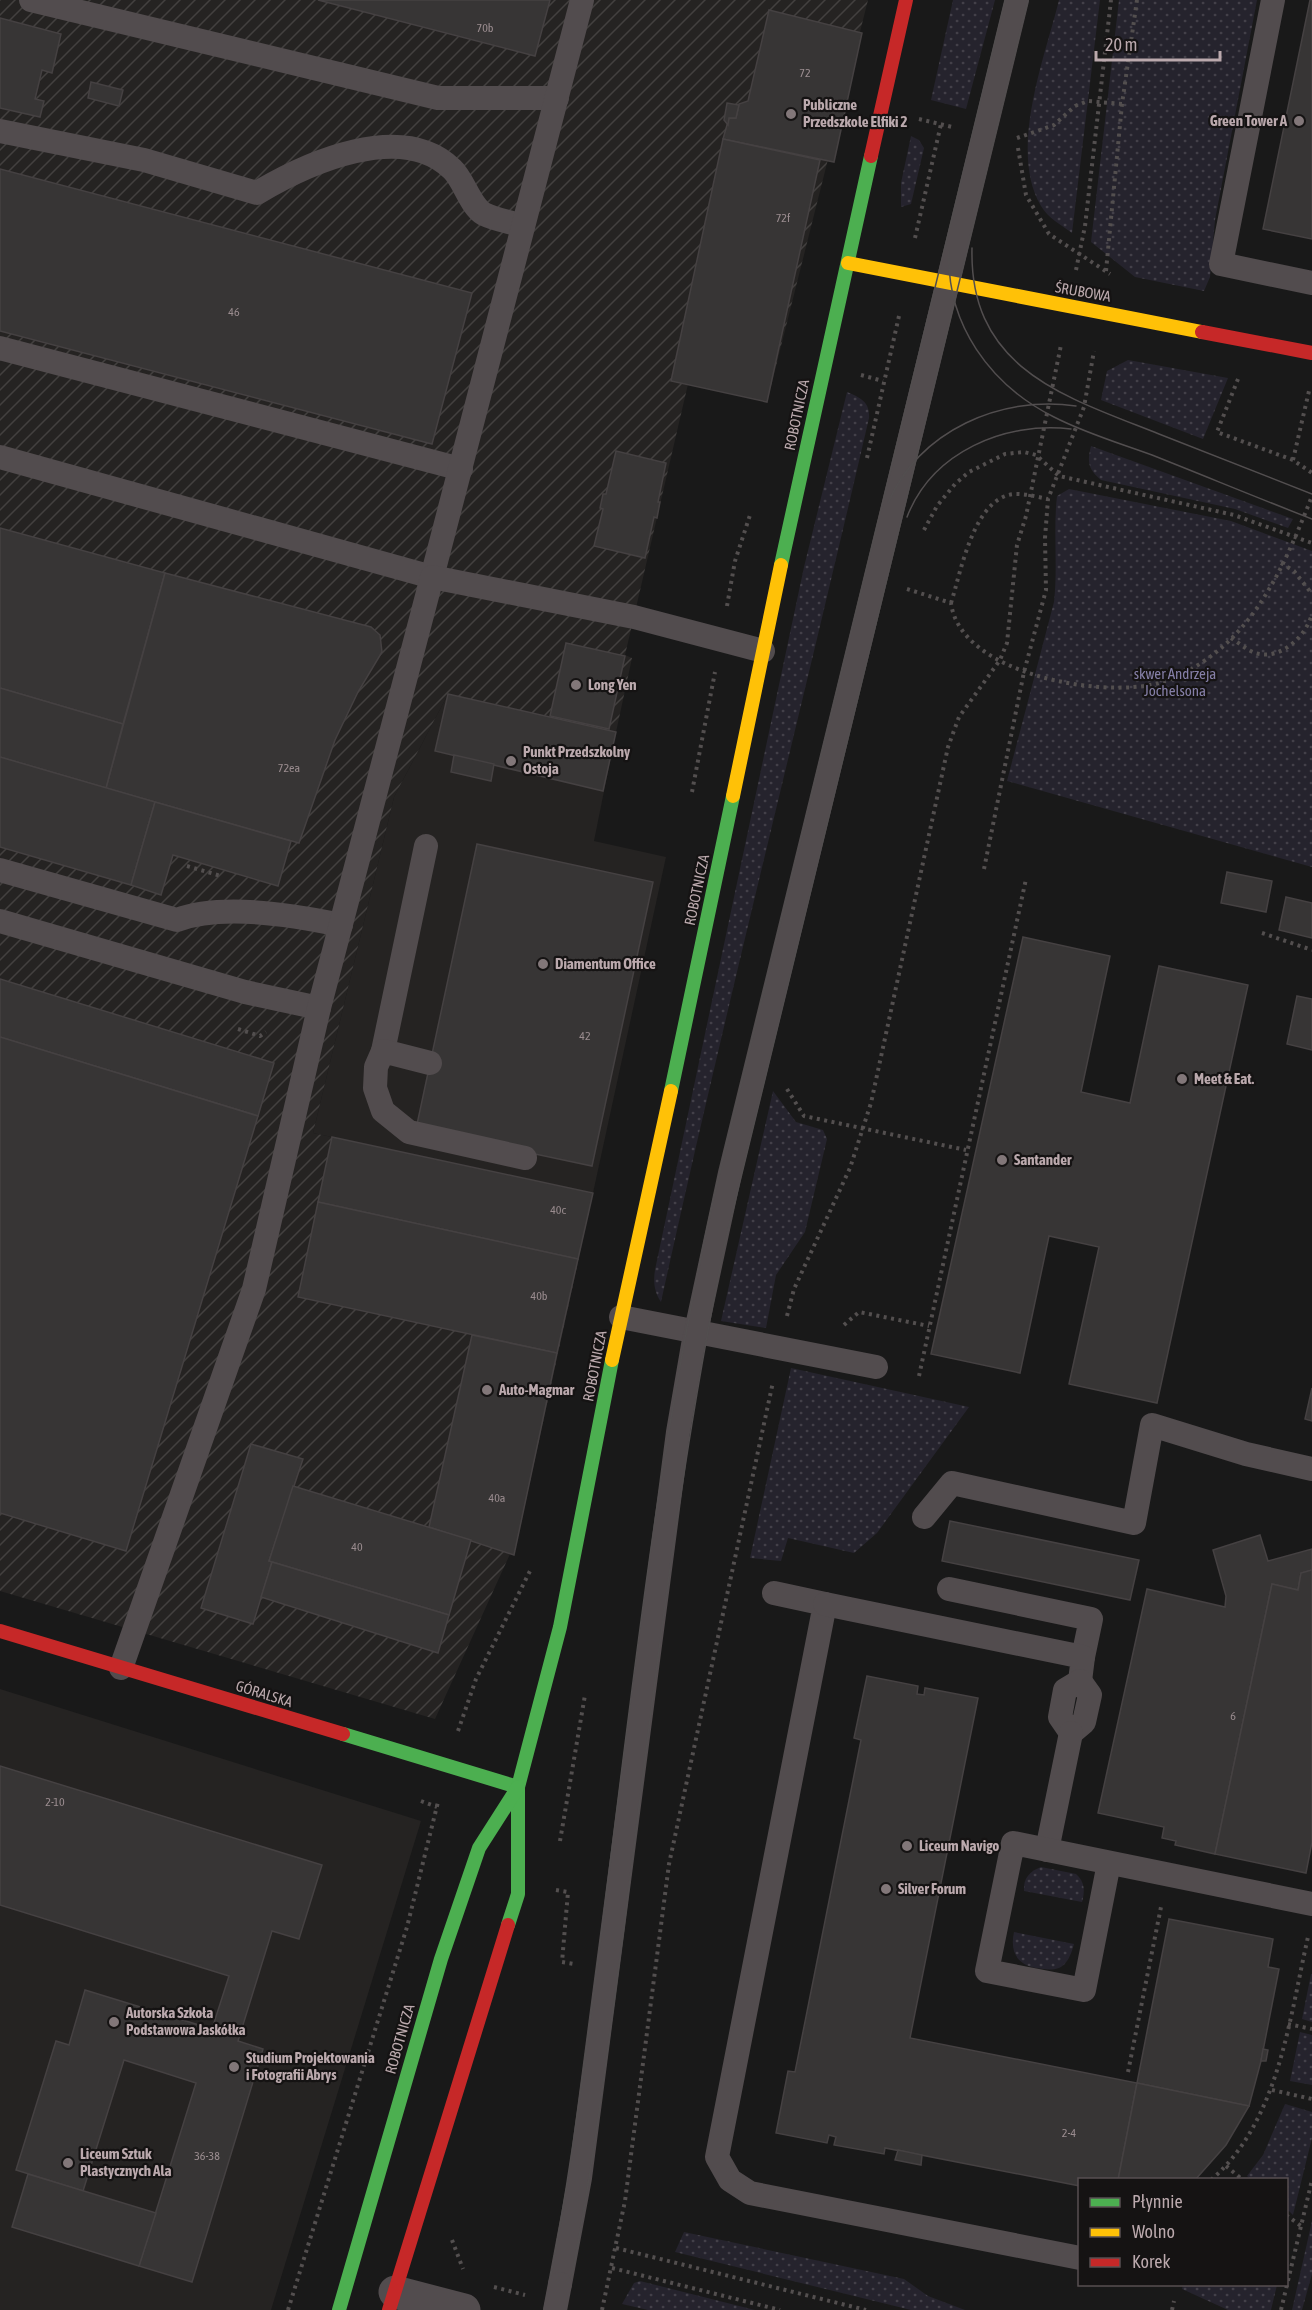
<svg xmlns="http://www.w3.org/2000/svg" width="1312" height="2310" font-family="'Asap Condensed',sans-serif">
<style>
.built{fill:#252322}
.industrial{fill:url(#industrial-furrows)}
.green{fill:url(#green-dots)}
.building{fill:#373535;stroke:#454142;stroke-width:1.5}
.lines{fill:none;stroke-linecap:round;stroke-linejoin:round}
.path{stroke:#534f4f;stroke-width:4;stroke-dasharray:3 4.5;stroke-linecap:butt}
.lane{stroke:#524c4e;stroke-width:24}
.street{stroke:#524c4e;stroke-width:33}
.fast{stroke:#4caf50;stroke-width:14}
.slow{stroke:#ffc107;stroke-width:14}
.jam{stroke:#c62828;stroke-width:14}
.tram{stroke:#524e4f;stroke-width:1.5}
.lane-bridge{stroke:#524c4e;stroke-width:24}
.poi-dot{fill:#827779;stroke:#151313;stroke-width:2}
.labels{text-anchor:middle;stroke-width:4.5;stroke-linejoin:round;paint-order:stroke}
.number-label{font-size:12px;fill:#9a8c8f}
.poi-label{font-size:15px;font-weight:bold;fill:#bba9ad;stroke:#151313;text-anchor:start}
.street-label{font-size:15px;fill:#bba9ad;stroke:#151313}
.park-label{font-size:15px;fill:#857fa7;stroke:#151313}
</style>
<defs>
<pattern id="industrial-furrows" width="10" height="10" patternUnits="userSpaceOnUse" patternTransform="scale(1.5)"><rect width="10" height="10" fill="#252322"/><path d="M-1 1l2-2M0 10L10 0M9 11l2-2" fill="none" stroke="#43403f"/></pattern>
<pattern id="green-dots" width="8" height="8" patternUnits="userSpaceOnUse" patternTransform="scale(1.5)"><rect width="8" height="8" fill="#25232d"/><path d="M2 2h.1M6 6h.1" fill="none" stroke="#434049" stroke-width="1.8" stroke-linecap="round"/></pattern>
</defs>
<rect width="100%" height="100%" fill="#191919"/>
<g class="built">
<polygon points="448,694 616,732 594,841 666,857 593,1193 313,1133 394,797"/>
<polygon points="0,1689 421,1821 271,2310 0,2310"/>
</g>
<polygon class="industrial" points="0,0 868,0 767,402 688,384 625,655 632,658 616,732 448,694 394,797 313,1133 593,1193 514,1555 510,1554 435,1719 0,1591"/>
<g class="green">
<polygon points="953,0 995,0 966,109 931,100"/>
<path d="M1059,0H1100L1072,233C1061,225 1048,218 1041,206C1008,151 1045,57 1059,0Z"/>
<polygon points="1119,0 1257,0 1215,220 1210,277 1204,291 1135,277 1091,242"/>
<polygon points="911,136 919,140 924,148 911,204 901,207 901,183"/>
<polygon points="1128,360 1228,378 1203,439 1101,400 1107,371"/>
<path d="M847,392C861,398 870,402 869,418C801,713 726,1006 661,1302C653,1290 653,1278 656,1265L804,567Z"/>
<path d="M1091,446L1293,519L1288,528L1235,509L1101,480C1088,469 1087,462 1091,446Z"/>
<path d="M1069,489L1231,521L1312,551V867L1007,781L1054,602C1058,566 1053,532 1057,496Z"/>
<polygon points="773,1091 796,1122 823,1130 827,1139 805,1232 776,1275 766,1328 721,1321"/>
<polygon points="791,1368 969,1407 877,1533 854,1553 788,1538 781,1561 750,1558"/>
<path d="M1041,1867L1076,1874C1085,1882 1085,1891 1082,1902L1024,1891C1023,1878 1030,1871 1041,1867Z"/>
<path d="M1014,1932L1074,1944C1067,1969 1059,1972 1036,1968C1016,1964 1010,1951 1014,1932Z"/>
<polygon points="1311,1974 1312,1974 1312,2022 1302,2019"/>
<polygon points="1300,2032 1312,2035 1312,2085 1290,2081"/>
<polygon points="1285,2104 1312,2112 1312,2138 1293,2215 1287,2209 1286,2180 1251,2179 1247,2176 1263,2155"/>
<polygon points="1312,2221 1312,2274 1302,2310 1292,2310"/>
<polygon points="684,2232 904,2279 928,2296 965,2310 911,2310 675,2252"/>
<polygon points="640,2281 755,2310 648,2310 622,2304 634,2283"/>
<polygon points="1183,2285 1183,2284 1277,2285 1271,2310 1228,2310 1182,2289"/>
</g>
<g class="building">
<polygon points="318,0 550,0 535,56"/>
<polygon points="1310,0 1312,0 1312,239 1263,229"/>
<polygon points="769,10 862,33 834,162 723,139 729,118 736,118 739,104 748,101"/>
<polygon points="0,18 61,34 52,73 42,70 35,99 44,101 40,117 0,108"/>
<polygon points="91,82 123,90 119,106 88,98"/>
<polygon points="727,103 739,105 736,118 729,118 728,125 724,120"/>
<polygon points="723,139 820,160 767,402 671,381"/>
<polygon points="0,169 472,293 432,444 0,331"/>
<polygon points="616,451 666,463 658,502 660,502 657,518 654,517 645,558 594,546 603,509 600,508 603,494 606,494"/>
<polygon points="0,528 165,573 123,724 0,688"/>
<polygon points="165,573 371,627 380,635 382,652 358,692 335,740 299,843 106,788"/>
<polygon points="566,643 625,656 609,729 550,716"/>
<polygon points="0,688 123,724 106,788 0,757"/>
<polygon points="448,694 616,732 603,791 435,751"/>
<polygon points="454,755 494,764 491,781 451,772"/>
<polygon points="0,757 155,802 131,885 0,847"/>
<polygon points="155,802 291,841 278,886 173,855 161,895 131,885"/>
<polygon points="477,844 653,882 592,1166 416,1129"/>
<polygon points="1227,872 1272,881 1266,912 1221,903"/>
<polygon points="1286,897 1312,903 1312,938 1279,930"/>
<polygon points="1023,937 1110,956 1081,1092 1130,1103 1159,966 1248,985 1157,1403 1069,1384 1099,1247 1049,1236 1020,1373 931,1354"/>
<polygon points="0,979 274,1063 258,1116 0,1037"/>
<polygon points="1297,996 1312,999 1312,1050 1287,1044"/>
<polygon points="0,1037 258,1116 126,1551 0,1513"/>
<polygon points="332,1137 593,1193 578,1259 318,1202"/>
<polygon points="318,1202 578,1259 557,1353 298,1297"/>
<polygon points="472,1335 557,1353 514,1555 429,1527"/>
<polygon points="1312,1388 1312,1421 1305,1419"/>
<polygon points="251,1444 303,1459 269,1561 272,1562 253,1624 201,1608"/>
<polygon points="293,1486 471,1540 449,1615 269,1561"/>
<polygon points="950,1521 1139,1560 1130,1600 942,1561"/>
<polygon points="1260,1535 1268,1561 1312,1549 1312,1570 1301,1573 1298,1590 1272,1584 1215,1854 1175,1845 1176,1841 1162,1838 1164,1827 1098,1813 1147,1589 1225,1607 1226,1596 1213,1550"/>
<polygon points="272,1562 449,1615 438,1653 261,1597"/>
<polygon points="1312,1570 1312,1842 1306,1873 1215,1854 1272,1584 1298,1590 1301,1573"/>
<polygon points="867,1676 918,1686 917,1694 924,1695 925,1688 978,1698 910,2038 1137,2083 1118,2180 1080,2180 1080,2186 885,2148 884,2154 834,2145 836,2137 829,2135 827,2143 776,2133 788,2071 795,2072 861,1740 854,1738"/>
<polygon points="0,1766 322,1865 299,1939 272,1931 238,2041 263,2049 192,2282 139,2266 196,2083 124,2060 83,2191 16,2170 56,2041 69,2045 85,1990 212,2029 229,1976 0,1905"/>
<polygon points="1169,1919 1273,1939 1268,1967 1279,1969 1261,2061 1249,2106 1137,2083"/>
<polygon points="1263,2049 1268,2050 1266,2061 1261,2061"/>
<polygon points="1137,2083 1249,2106 1226,2145 1195,2180 1118,2180"/>
<polygon points="898,2150 922,2155 921,2165 895,2160"/>
<polygon points="28,2174 156,2213 139,2266 12,2227"/>
</g>
<g class="lines">
<g class="path">
<polyline points="919,119 952,127"/>
<polyline points="1017,138 1054,125 1075,106 1088,101 1122,104"/>
<polyline points="1018,148 1026,195 1049,234 1110,274"/>
<polyline points="915,238 941,124"/>
<polyline points="1076,270 1085,226 1111,0"/>
<polyline points="1106,271 1122,104 1137,0"/>
<polyline points="861,375 883,381"/>
<polyline points="1238,379 1217,432 1293,460 1312,473"/>
<polyline points="867,458 899,316"/>
<polyline points="1293,460 1309,391"/>
<polyline points="924,530 937,506 955,484 969,472 1005,454 1024,452 1036,455 1059,476 1234,515 1312,543"/>
<polyline points="1281,563 1294,571 1312,594"/>
<path d="M907,589L951,603C960,674 1102,699 1159,683C1178,678 1200,665 1215,653C1264,615 1290,552 1312,496"/>
<path d="M951,603C961,572 974,495 1016,494C1027,494 1038,497 1048,499"/>
<polyline points="727,606 735,561 751,512"/>
<path d="M1231,638C1239,643 1247,650 1255,653C1281,661 1306,636 1312,614"/>
<polyline points="692,792 715,672"/>
<polyline points="187,866 221,876"/>
<polyline points="984,869 1024,672 1046,590 1045,538 1048,499 1084,407 1094,351"/>
<polyline points="1262,933 1312,950"/>
<polyline points="238,1029 260,1036 266,1032"/>
<polyline points="787,1089 804,1116 966,1150"/>
<polyline points="787,1316 794,1289 850,1168 871,1103 948,747 959,717 1000,660 1007,643 1017,545 1026,516 1061,345"/>
<polyline points="844,1325 859,1312 929,1326"/>
<polyline points="919,1376 1026,879"/>
<polyline points="458,1731 476,1679 530,1571"/>
<polyline points="421,1801 437,1807"/>
<polyline points="560,1841 585,1695"/>
<polyline points="556,1890 568,1892 562,1962 574,1964"/>
<polyline points="1288,2024 1312,2029"/>
<polyline points="1128,2072 1161,1907"/>
<polyline points="1272,2090 1312,2099"/>
<polyline points="1226,2166 1243,2180"/>
<path d="M1211,2180C1279,2121 1289,2020 1308,1937"/>
<polyline points="1286,2215 1301,2226"/>
<polyline points="452,2240 463,2269"/>
<polyline points="616,2248 866,2310"/>
<polyline points="612,2268 780,2310"/>
<polyline points="494,2287 525,2295"/>
<polyline points="288,2310 407,1927 438,1802"/>
<polyline points="602,2310 625,2201 669,1864 773,1382"/>
<polyline points="1172,2310 1174,2301"/>
<polyline points="1281,2310 1312,2180"/>
</g>
<g class="lane">
<polyline points="31,0 438,98 557,98"/>
<polyline points="1273,0 1221,264 1312,283"/>
<path d="M0,131L144,160L257,193C307,163 402,120 452,169C464,180 470,206 484,214C496,220 511,222 523,226"/>
<polyline points="0,348 461,469"/>
<polyline points="0,457 432,577 582,0"/>
<path d="M0,870L177,920C222,903 294,915 341,925"/>
<polyline points="0,921 245,992 319,1008"/>
<polyline points="383,1051 426,846"/>
<polyline points="430,1063 383,1051 376,1067 375,1088 383,1111 409,1132 525,1158"/>
<polyline points="621,1317 876,1367"/>
<polyline points="924,1517 952,1483 1134,1523 1152,1425 1246,1454 1312,1469"/>
<polyline points="949,1589 1091,1619 1083,1657"/>
<polyline points="774,1593 825,1604 717,2157 730,2180 750,2193 1080,2258"/>
<polyline points="825,1604 1083,1657 1080,1681"/>
<polyline points="121,1668 254,1289 319,1008 432,577 634,617 763,651"/>
<polygon points="1080,1681 1090,1695 1084,1722 1071,1733 1060,1717 1065,1690"/>
<polyline points="1047,1850 1071,1733"/>
<polyline points="1109,1863 1084,1990 987,1971 1013,1843 1312,1904"/>
<polyline points="560,2284 580,2178 678,1432 693,1345 730,1173 1017,0"/>
</g>
<polyline class="street" points="395,2292 464,2310"/>
<g class="fast">
<polyline points="781,565 871,156"/>
<polyline points="671,1091 733,796"/>
<polyline points="343,1734 518,1787"/>
<polyline points="508,1925 518,1894 518,1787 560,1627 612,1360"/>
<polyline points="339,2310 441,1959 479,1848 518,1787"/>
</g>
<g class="slow">
<polyline points="848,263 1202,332"/>
<polyline points="733,796 781,565"/>
<polyline points="612,1360 671,1091"/>
</g>
<g class="jam">
<polyline points="871,156 906,0"/>
<polyline points="1202,332 1312,353"/>
<polyline points="0,1631 343,1734"/>
<polyline points="389,2310 508,1925"/>
</g>
<g class="tram">
<path d="M972,248C969,370 1066,397 1159,434C1210,454 1261,474 1312,494"/>
<path d="M949,251C946,324 990,385 1054,417C1085,433 1119,443 1152,455C1205,476 1258,498 1312,519"/>
<path d="M888,503C920,430 1001,395 1076,406"/>
<path d="M907,517C932,452 1005,421 1071,429"/>
<path d="M544,2310C569,2189 584,2066 600,1944C633,1685 660,1425 720,1171L1005,0"/>
<path d="M565,2310C591,2186 606,2061 623,1935C652,1704 678,1472 725,1243L1028,0"/>
</g>
<polyline class="lane-bridge" points="555,2310 560,2284"/>
</g>
<g class="poi-dot">
<circle cx="791" cy="114" r="6"/>
<circle cx="1299" cy="121" r="6"/>
<circle cx="576" cy="685" r="6"/>
<circle cx="511" cy="761" r="6"/>
<circle cx="543" cy="964" r="6"/>
<circle cx="1182" cy="1079" r="6"/>
<circle cx="1002" cy="1160" r="6"/>
<circle cx="487" cy="1390" r="6"/>
<circle cx="907" cy="1846" r="6"/>
<circle cx="886" cy="1889" r="6"/>
<circle cx="114" cy="2022" r="6"/>
<circle cx="234" cy="2067" r="6"/>
<circle cx="68" cy="2163" r="6"/>
</g>
<g class="labels">
<g class="number-label">
<text x="485" y="32">70b</text>
<text x="805" y="77">72</text>
<text x="783" y="222">72f</text>
<text x="234" y="316">46</text>
<text x="289" y="772">72ea</text>
<text x="585" y="1040">42</text>
<text x="558" y="1214">40c</text>
<text x="539" y="1300">40b</text>
<text x="497" y="1502">40a</text>
<text x="357" y="1551">40</text>
<text x="1233" y="1720">6</text>
<text x="55" y="1806">2-10</text>
<text x="1069" y="2137">2-4</text>
<text x="207" y="2160">36-38</text>
</g>
<g class="poi-label">
<text x="803" y="110">Publiczne<tspan x="803" dy="17">Przedszkole Elfiki 2</tspan></text>
<text x="1287" y="126" text-anchor="end">Green Tower A</text>
<text x="588" y="690">Long Yen</text>
<text x="523" y="757">Punkt Przedszkolny<tspan x="523" dy="17">Ostoja</tspan></text>
<text x="555" y="969">Diamentum Office</text>
<text x="1194" y="1084">Meet &amp; Eat.</text>
<text x="1014" y="1165">Santander</text>
<text x="499" y="1395">Auto-Magmar</text>
<text x="919" y="1851">Liceum Navigo</text>
<text x="898" y="1894">Silver Forum</text>
<text x="126" y="2018">Autorska Szkoła<tspan x="126" dy="17">Podstawowa Jaskółka</tspan></text>
<text x="246" y="2063">Studium Projektowania<tspan x="246" dy="17">i Fotografii Abrys</tspan></text>
<text x="80" y="2159">Liceum Sztuk<tspan x="80" dy="17">Plastycznych Ala</tspan></text>
</g>
<g class="street-label">
<text transform="translate(1083 292) rotate(10)" y="5">ŚRUBOWA</text>
<text transform="translate(797 415) rotate(-78)" y="5">ROBOTNICZA</text>
<text transform="translate(697 890) rotate(-78)" y="5">ROBOTNICZA</text>
<text transform="translate(595 1366) rotate(-79)" y="5">ROBOTNICZA</text>
<text transform="translate(264 1694) rotate(17)" y="5">GÓRALSKA</text>
<text transform="translate(400 2039) rotate(-74)" y="5">ROBOTNICZA</text>
</g>
<g class="park-label">
<text x="1175" y="679">skwer Andrzeja<tspan x="1175" dy="17">Jochelsona</tspan></text>
</g>
</g>
<rect x="1078" y="2178" width="210" height="108" fill="#151313" stroke="#574f51" stroke-width="1.5"/>
<rect x="1090" y="2198" width="30" height="9" fill="#4caf50" stroke="#574f51" stroke-width="1.5"/>
<text x="1132" y="2208" font-size="18" fill="#bba9ad">Płynnie</text>
<rect x="1090" y="2228" width="30" height="9" fill="#ffc107" stroke="#574f51" stroke-width="1.5"/>
<text x="1132" y="2238" font-size="18" fill="#bba9ad">Wolno</text>
<rect x="1090" y="2258" width="30" height="9" fill="#c62828" stroke="#574f51" stroke-width="1.5"/>
<text x="1132" y="2268" font-size="18" fill="#bba9ad">Korek</text>
<path d="M1096 51v9h124v-9" fill="none" stroke="#bba9ad" stroke-width="3"/>
<text x="1105" y="51" font-size="18" fill="#bba9ad" stroke="#151313" stroke-width="4.5" paint-order="stroke">20 m</text>
</svg>
